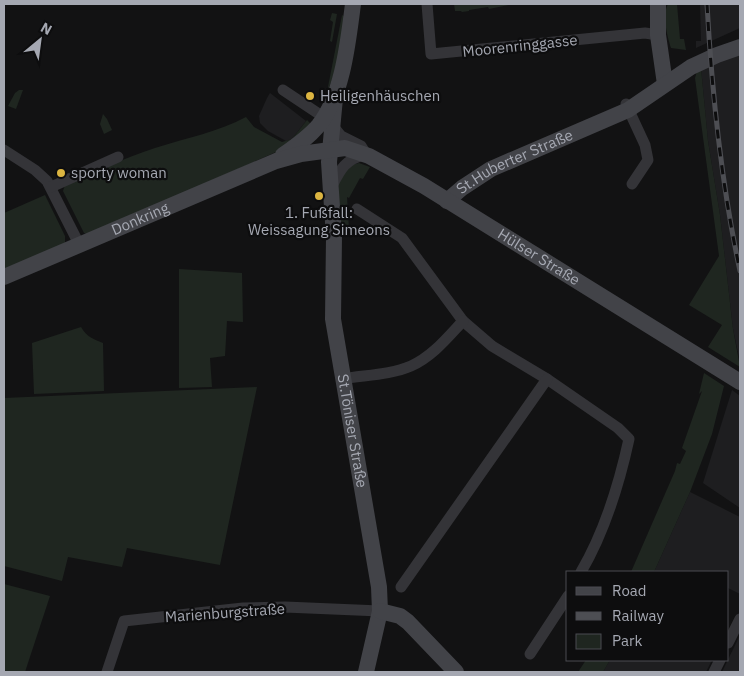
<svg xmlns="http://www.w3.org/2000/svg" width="744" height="676" font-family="'IBM Plex Sans',sans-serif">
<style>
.built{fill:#1e1e20}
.green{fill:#1f2620}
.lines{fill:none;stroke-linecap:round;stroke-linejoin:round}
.street{stroke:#343438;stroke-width:11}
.secondary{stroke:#424348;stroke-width:16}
.rail-casing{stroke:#4d4e53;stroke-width:5}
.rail{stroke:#0d0d0e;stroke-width:3;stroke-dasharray:9;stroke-linecap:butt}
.poi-dot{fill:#dcb541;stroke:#0d0d0e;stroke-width:2}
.labels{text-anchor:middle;stroke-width:4.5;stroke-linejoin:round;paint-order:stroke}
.street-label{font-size:15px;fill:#a5a8b2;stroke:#0d0d0e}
.poi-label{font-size:15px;fill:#a5a8b2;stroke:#0d0d0e;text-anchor:start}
</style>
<rect width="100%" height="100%" fill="#121213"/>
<g class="built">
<polygon points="700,4 740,4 740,28 696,48 696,41 701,41"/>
<polygon points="740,53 739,99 740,362 733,329 720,215 708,141 701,68"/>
<polygon points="270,93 306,121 292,139 286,141 268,131 260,123 259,116 267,98"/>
<polygon points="732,390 740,396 740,508 703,483"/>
<polygon points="690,492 740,517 740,594 728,588 728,572 654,572"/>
<polygon points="740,635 740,672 722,672"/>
<polygon points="610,660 712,660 706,672 603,672"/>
</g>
<g class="green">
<polygon points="454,4 513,4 489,9 488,7 469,10 469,11 462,12 461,11 455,11"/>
<path d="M668,4H677L680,39H684L686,50L671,48C667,35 662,16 668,4Z"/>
<polygon points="332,13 337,14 332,42 330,41 333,22 330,20"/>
<polygon points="342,15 345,17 336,70 327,92"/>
<polygon points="701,68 708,141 720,215 733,329 740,367 708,347 722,325 689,305 719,256 695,78 697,71"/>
<polygon points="19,90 23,90 16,109 8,106 15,93"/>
<polygon points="103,114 107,119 112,130 104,134 100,124"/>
<path d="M246,117L254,127L282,142L292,139L307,120L313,126L276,152L90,235L84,233L63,191L65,185C94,172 124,158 155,148C186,138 218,132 246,117Z"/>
<path d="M359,163L370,167L363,179L360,178L349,198L347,197L349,229L340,226C339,211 333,177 347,167C350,165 356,164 359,163Z"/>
<polygon points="45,195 65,236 65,244 4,271 4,213"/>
<polygon points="179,269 242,273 243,322 227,321 225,356 210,358 212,387 179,388"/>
<path d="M81,327C87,337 93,339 103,343L104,391L34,394L32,343Z"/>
<polygon points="704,373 724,386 712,434 690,492 654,572 631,572 675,471 677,463 680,464 686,451 682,448 702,391 699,394"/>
<polygon points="257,387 220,565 127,548 122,567 68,557 62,581 4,566 4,398"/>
<polygon points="4,584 50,596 25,672 4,672"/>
<polygon points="586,660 610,660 603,672 578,672"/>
</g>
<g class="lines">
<g class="street">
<polyline points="427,4 431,54 645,33 658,35"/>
<path d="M283,90L328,120L341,136L361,146L366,154C345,160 341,168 332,186"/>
<polyline points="626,104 645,145 648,160 632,184"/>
<polyline points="4,150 35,170 47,181 79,244"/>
<polyline points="51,187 118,157"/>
<path d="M357,209L402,238L463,321L492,346L547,379L618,428L629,439C619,485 605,531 581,572"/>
<path d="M342,379C364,375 390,375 411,366C432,357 448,337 463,321"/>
<polyline points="401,587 547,379"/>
<polyline points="728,643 740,619"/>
<polyline points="530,654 568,596"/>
<polyline points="107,672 124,621 243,608 285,607 380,611"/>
<polyline points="714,672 720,660"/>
</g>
<g class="secondary">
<polyline points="658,4 658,35 665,84"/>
<path id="s1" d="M335,98L329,162L334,237L333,319L379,587L380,611L366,672"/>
<path d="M283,155C296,146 309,137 319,125C343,94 348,42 353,4"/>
<path id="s2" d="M447,201L462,188L491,169L628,110L691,67L717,55L740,47"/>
<path id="s3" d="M4,277L276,161L301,154L345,148L369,156L424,186L740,382"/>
<polyline points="380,611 400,616 408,622 456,672"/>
</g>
<defs>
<path id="rail" d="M707,4C712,94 721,183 740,271"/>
</defs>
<use href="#rail" class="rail-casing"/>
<use href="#rail" class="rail"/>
</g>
<g class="poi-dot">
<circle cx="310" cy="96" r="5"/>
<circle cx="61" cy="173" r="5"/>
<circle cx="319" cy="196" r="5"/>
</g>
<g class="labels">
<g class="street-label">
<text transform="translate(520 46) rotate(-6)" y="5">Moorenringgasse</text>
<text dy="5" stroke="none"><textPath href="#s2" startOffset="79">St.Huberter Straße</textPath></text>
<text dy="5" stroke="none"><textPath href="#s3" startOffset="148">Donkring</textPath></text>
<text dy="5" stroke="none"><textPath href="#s3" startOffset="589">Hülser Straße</textPath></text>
<text dy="5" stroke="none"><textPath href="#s1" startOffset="335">St.Töniser Straße</textPath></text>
<text transform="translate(225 613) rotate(-4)" y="5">Marienburgstraße</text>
</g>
<g class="poi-label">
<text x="320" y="101">Heiligenhäuschen</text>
<text x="71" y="178">sporty woman</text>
<text x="319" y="218" text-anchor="middle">1. Fußfall:<tspan x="319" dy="17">Weissagung Simeons</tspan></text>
</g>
</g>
<rect width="744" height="676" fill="none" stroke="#a5a8b2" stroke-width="10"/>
<rect x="566" y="571" width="162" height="90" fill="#0d0d0e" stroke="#4a4b50"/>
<rect x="576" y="587" width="25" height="8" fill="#424348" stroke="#4a4b50"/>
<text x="612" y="596" font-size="15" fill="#a5a8b2">Road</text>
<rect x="576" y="612" width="25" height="8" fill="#4d4e53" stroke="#4a4b50"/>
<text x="612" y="621" font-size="15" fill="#a5a8b2">Railway</text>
<rect x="576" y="634" width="25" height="15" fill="#1f2620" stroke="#4a4b50"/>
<text x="612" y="646" font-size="15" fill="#a5a8b2">Park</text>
<g transform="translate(40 40) rotate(29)" stroke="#0d0d0e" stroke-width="4" paint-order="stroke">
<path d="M0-4L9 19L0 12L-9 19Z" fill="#a5a8b2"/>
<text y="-8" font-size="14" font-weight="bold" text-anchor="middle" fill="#a5a8b2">N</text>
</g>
</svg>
